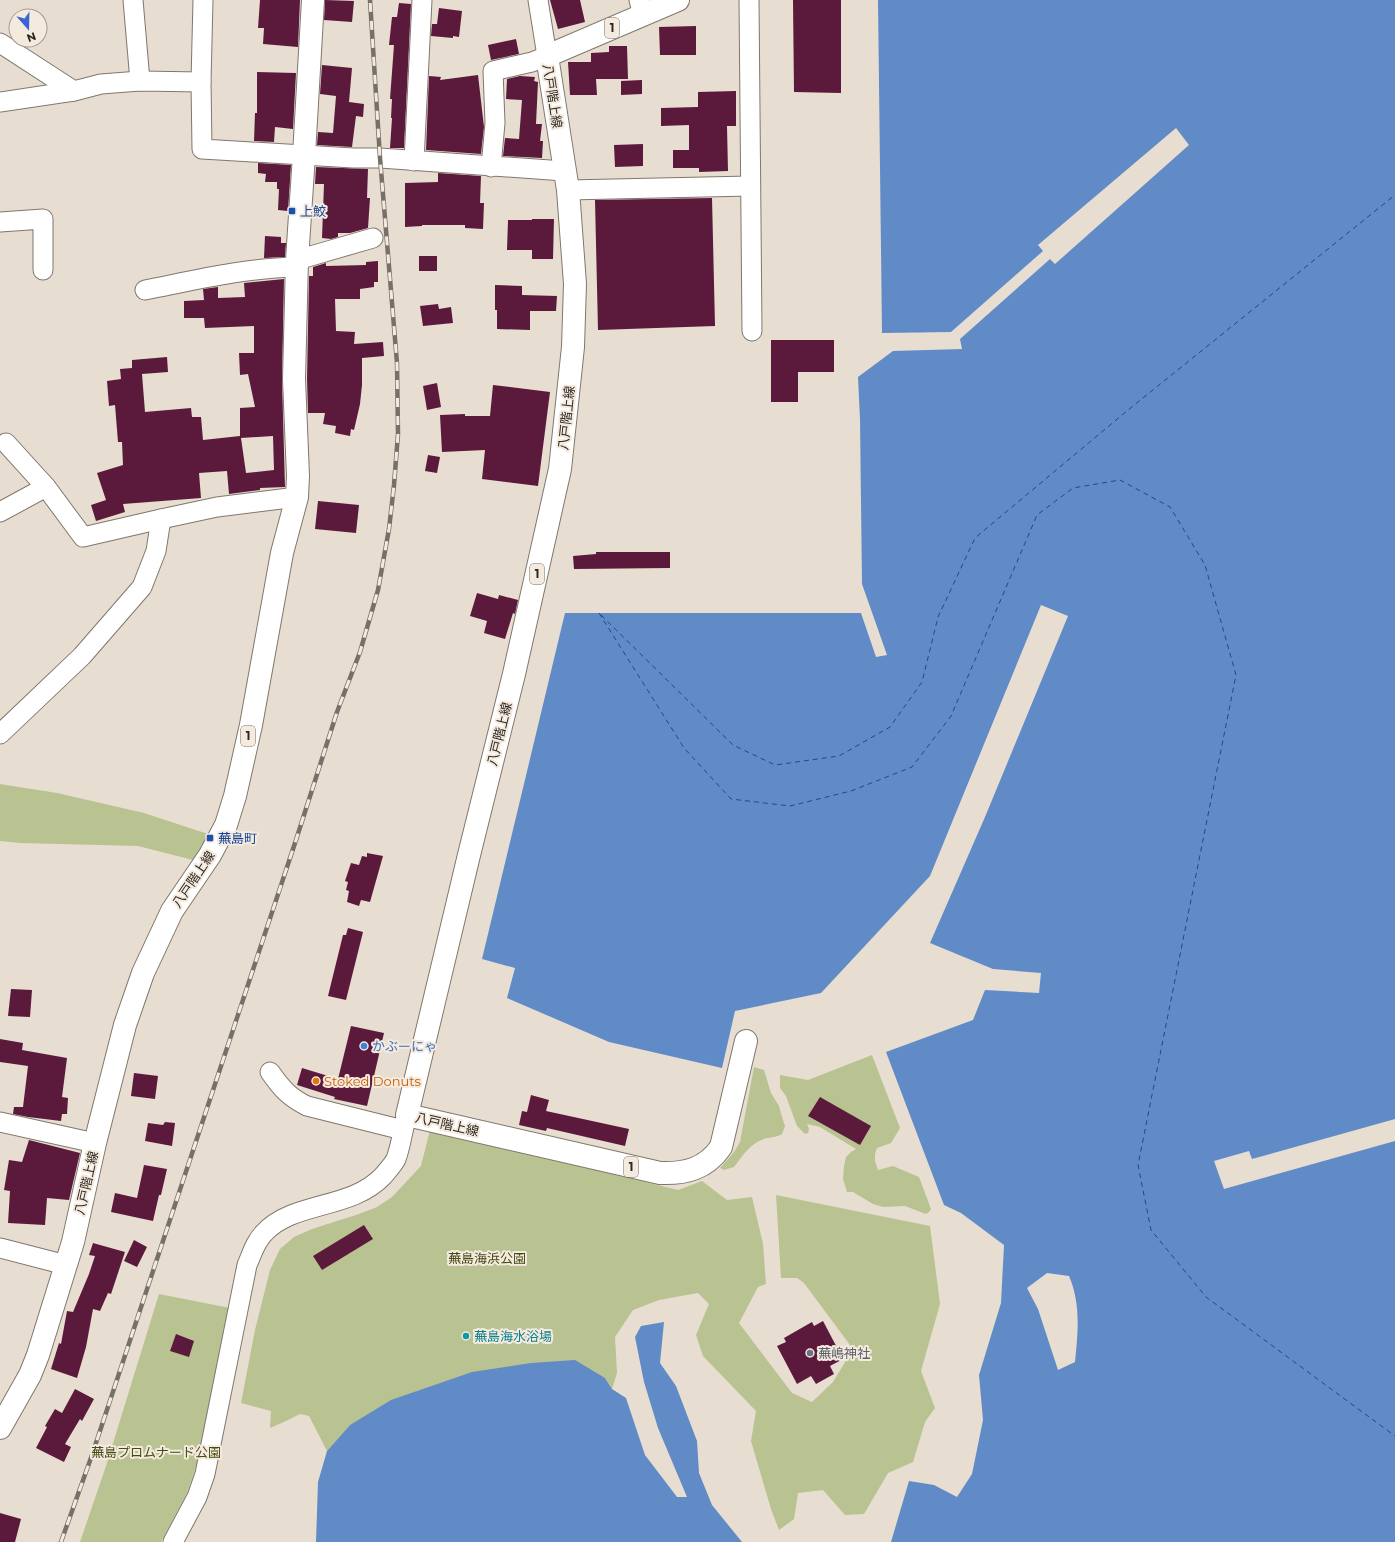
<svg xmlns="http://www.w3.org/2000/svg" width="1395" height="1542" font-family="Montserrat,'Noto Sans JP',sans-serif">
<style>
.green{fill:#b8c391}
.water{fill:#608bc7;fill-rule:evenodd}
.pier{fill:#e8ddd1}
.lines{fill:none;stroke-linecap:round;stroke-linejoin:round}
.ferry{stroke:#134d95;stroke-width:1;stroke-dasharray:5 4;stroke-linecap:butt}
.building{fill:#5b1a3c;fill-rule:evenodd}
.minor-casing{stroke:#80776c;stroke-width:21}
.major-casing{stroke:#80776c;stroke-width:24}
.minor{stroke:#fff;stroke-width:19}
.major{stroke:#fff;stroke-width:22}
.rail-casing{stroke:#777069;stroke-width:4.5}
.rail{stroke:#f5eade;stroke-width:3;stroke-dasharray:9;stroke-linecap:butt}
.transit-dot{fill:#1a4fb4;stroke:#f5eade;stroke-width:1.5}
.shop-dot{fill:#3f7fe0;stroke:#f5eade;stroke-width:1.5}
.food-dot{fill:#e8710a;stroke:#f5eade;stroke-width:1.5}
.culture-dot{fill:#0f9aa8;stroke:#f5eade;stroke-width:1.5}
.worship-dot{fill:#6b7280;stroke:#f5eade;stroke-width:1.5}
.labels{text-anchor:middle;stroke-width:4;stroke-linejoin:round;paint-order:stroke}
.shield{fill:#f5eade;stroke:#68625b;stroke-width:1}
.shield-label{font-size:12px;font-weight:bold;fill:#2c2723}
.street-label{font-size:13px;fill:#2c2723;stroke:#f5eade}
.transit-label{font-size:13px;fill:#164399;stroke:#f5eade;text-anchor:start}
.shop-label{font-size:13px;fill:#366cbe;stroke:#f5eade;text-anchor:start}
.food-label{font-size:13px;fill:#c56008;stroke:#f5eade;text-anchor:start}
.park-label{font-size:13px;fill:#434c14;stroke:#f5eade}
.culture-label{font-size:13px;fill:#0d838f;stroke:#f5eade;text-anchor:start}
.worship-label{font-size:13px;fill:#5b616d;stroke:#f5eade;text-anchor:start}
</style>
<rect width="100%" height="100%" fill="#e8ddd1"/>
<g class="green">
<polygon points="0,784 57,793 144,813 211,835 197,861 138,846 20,843 0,841"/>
<polygon points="872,1055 900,1128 891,1143 877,1148 875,1154 875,1161 878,1170 893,1166 919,1177 931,1209 929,1212 926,1214 905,1206 883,1207 873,1204 853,1192 847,1192 843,1179 844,1166 846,1157 851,1152 856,1149 820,1127 807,1124 809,1129 808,1133 805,1134 797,1126 786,1096 780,1088 780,1075 808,1080"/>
<path d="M754,1067L764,1070L771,1093L779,1106L782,1117L785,1126L782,1134C777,1137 773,1137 767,1138C751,1142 743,1155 734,1167L724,1170L720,1168L734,1152L740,1142Z"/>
<polygon points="430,1130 678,1190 702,1181 727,1200 752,1197 763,1244 766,1284 758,1287 739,1323 792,1393 812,1402 833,1382 853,1349 804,1283 797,1278 781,1278 776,1195 930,1226 940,1304 921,1371 935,1408 925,1422 913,1462 888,1473 864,1514 845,1515 823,1490 798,1493 794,1519 779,1530 771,1509 751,1441 756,1411 703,1356 696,1335 709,1304 698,1293 659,1300 633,1310 615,1337 617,1373 612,1389 605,1378 350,1425 327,1451 309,1416 300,1414 284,1422 270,1428 271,1411 241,1403 255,1330 270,1270 280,1249 294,1237 312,1229 359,1214 377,1207 392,1197 421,1166"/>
<polygon points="159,1294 230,1308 197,1464 186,1495 161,1542 80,1542 106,1466"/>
</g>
<g class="water">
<path d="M878,0H1395V1542H891L909,1481L934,1485L957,1497L972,1474L983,1420L979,1375L1001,1303L1004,1245L961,1213L944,1205L886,1052L973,1020L985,990L1039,993L1041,973L993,969L930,943L985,817L1068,616L1041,605L930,876L821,993L735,1011L722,1068L609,1042L507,998L515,968L482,959L565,613H861L876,657L887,655L862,584L860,419L858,377L893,351L962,349L960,339L1050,259L1055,264L1189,145L1176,128L1038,245L1043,251L951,332L882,333ZM1047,1273L1069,1276C1081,1304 1078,1332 1075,1362L1058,1370L1038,1309L1027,1288Z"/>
<polygon points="664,1322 660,1363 676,1386 697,1441 699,1473 712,1505 742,1542 316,1542 318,1482 327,1451 350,1425 391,1400 472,1372 531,1363 575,1360 605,1378 612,1389 626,1398 645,1455 677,1497 687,1497 658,1428 644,1382 635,1337 641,1326"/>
</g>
<polygon class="pier" points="1395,1119 1395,1141 1224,1189 1214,1161 1249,1151 1252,1159"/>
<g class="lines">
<g class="ferry">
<polyline points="599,613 684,748 731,799 790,806 851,791 912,767 951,716 1037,515 1073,488 1120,480 1170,507 1205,565 1236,675 1138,1165 1151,1230 1206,1297 1395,1436"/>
<polyline points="601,615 733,745 775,765 839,756 890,727 922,682 938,617 975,538 1128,410 1395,195"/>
</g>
</g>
<g class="building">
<polygon points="260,0 300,0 298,47 263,44 264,28 258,28"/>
<polygon points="325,0 354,1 352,22 324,20"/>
<polygon points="550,0 580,0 585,22 558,29"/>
<polygon points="793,0 841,0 841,93 794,92"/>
<polygon points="399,3 411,4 404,148 390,148 392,118 391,118 392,99 390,99 394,45 389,45 392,17 397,17"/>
<polygon points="439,8 462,11 459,37 453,36 453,38 431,36 432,24 437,24"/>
<polygon points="696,26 696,55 660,55 659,27"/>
<polygon points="516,39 519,54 491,60 488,45"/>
<polygon points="609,46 627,46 628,79 596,79 597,95 570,95 568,62 591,62 591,53 609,52"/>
<polygon points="322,65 352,68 349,102 364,104 363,117 356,116 352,147 317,145 318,132 333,133 336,96 320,94"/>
<polygon points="257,72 296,73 293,129 275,127 274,142 254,141 255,113 257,113"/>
<polygon points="478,75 484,127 481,154 426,150 429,76 441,77 440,80"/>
<polygon points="520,76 535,77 534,81 538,82 536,124 542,124 540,141 543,141 542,158 503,156 505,138 519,139 522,100 506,99 507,79"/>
<polygon points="642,80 642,94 621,95 621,81"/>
<polygon points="736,91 736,126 727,126 728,171 699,172 699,168 673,168 673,150 689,150 689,125 661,126 661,108 698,107 698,92"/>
<polygon points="643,144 643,166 615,167 614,145"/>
<polygon points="258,163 291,165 288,211 278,210 279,189 277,189 277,182 265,182 266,174 258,173"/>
<polygon points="316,167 368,169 367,198 370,198 368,228 350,233 338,233 338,237 331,239 322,238 324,184 315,184"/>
<polygon points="438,173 481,176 480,203 484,203 483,229 465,228 465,225 422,225 422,226 405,227 405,183 438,182"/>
<polygon points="712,198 715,326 598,330 595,200"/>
<polygon points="532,219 554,219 553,259 532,259 532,250 507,250 508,220 532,220"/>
<polygon points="265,236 281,237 281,243 286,243 285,257 264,258"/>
<rect x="419" y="256" width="18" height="15"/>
<polygon points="378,261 378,282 374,282 374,287 360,289 360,299 335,299 336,331 355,332 354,344 383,342 384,356 362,358 362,385 360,404 354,430 351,429 350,436 335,433 336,426 323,424 325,413 308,413 307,379 309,276 313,276 313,267 326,263 326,266 366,265 366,262"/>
<path d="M284,279L282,379L285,487L260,488V490L229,494L227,471L199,473L201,498L123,504L125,512L96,521L91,505L106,500L97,473L123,465L122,442H118L115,405L109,406L107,381L121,379L120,369L132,368V360L167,357L168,372L142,374L145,412L191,408L192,417H201L203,440L240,436V408L255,407L248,374L240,375L239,353H254V326L205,328L204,318H184V301L204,300L203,289L218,287V298L245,297L244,283ZM273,436L274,470L246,473L241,438Z"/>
<polygon points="495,285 522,286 522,295 557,296 556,311 530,311 530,330 497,329 497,310 495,310"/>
<polygon points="438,304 439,309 451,307 453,323 423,326 420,306"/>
<polygon points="771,340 834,340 834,372 798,372 798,402 771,402"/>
<polygon points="437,383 441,407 427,410 423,386"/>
<polygon points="493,385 550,392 538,486 482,479 485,450 442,452 440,415 465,414 465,416 490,416"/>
<polygon points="428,455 440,457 437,473 425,471"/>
<polygon points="318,501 359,505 356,533 315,529"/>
<polygon points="596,552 670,552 670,568 574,569 573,556 596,554"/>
<polygon points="477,593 498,599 499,595 518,600 515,614 513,613 505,639 484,633 487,621 470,616"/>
<polygon points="367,853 383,856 370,902 361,900 359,906 347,902 349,891 346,890 348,882 345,881 351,863 359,865 362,856 367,857"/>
<polygon points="348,928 363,932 346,1000 328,996 343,935 346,935"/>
<polygon points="11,989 32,990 30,1017 8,1016"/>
<polygon points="351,1026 384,1033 367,1106 334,1099 335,1097 297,1085 302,1068 338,1079"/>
<polygon points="0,1039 23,1043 22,1050 67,1058 62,1097 68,1098 67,1114 62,1114 61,1121 28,1117 13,1114 14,1107 23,1107 28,1066 0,1062"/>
<polygon points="134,1073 158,1076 155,1099 131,1096"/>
<polygon points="531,1095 549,1100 546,1111 629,1129 625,1146 547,1128 546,1131 519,1125 522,1111 527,1112"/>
<polygon points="820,1097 871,1126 860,1145 808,1116"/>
<polygon points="165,1122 175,1123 172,1146 145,1141 148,1123 163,1125"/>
<polygon points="29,1140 80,1153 69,1200 47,1198 45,1225 8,1223 10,1191 4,1190 9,1160 22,1162"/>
<polygon points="144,1165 167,1169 161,1195 159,1195 153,1221 111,1212 115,1193 137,1198"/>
<polygon points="364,1225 373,1239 322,1270 313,1256"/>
<polygon points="134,1240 147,1247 137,1267 124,1261"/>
<polygon points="93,1243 125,1252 111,1294 108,1293 100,1311 93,1309 86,1347 77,1378 51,1369 59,1343 61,1344 67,1311 73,1312 89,1274 95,1256 89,1255"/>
<polygon points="823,1321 843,1359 830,1366 834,1374 816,1384 811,1376 797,1384 777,1346 786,1342 784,1338 812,1322 814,1326"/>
<polygon points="176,1334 194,1341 189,1357 170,1351"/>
<polygon points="75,1389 94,1399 82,1421 80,1419 65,1444 71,1447 64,1462 36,1448 47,1427 45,1426 55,1409 62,1413"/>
<polygon points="0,1513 21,1519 15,1542 0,1542"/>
</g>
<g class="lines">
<defs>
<g id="minor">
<polyline points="133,0 140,81"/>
<polyline points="203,0 201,82 202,149 353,158 380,158 564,171"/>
<polyline points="639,0 643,15"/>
<polyline points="749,0 752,331"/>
<polyline points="0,43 74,91"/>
<polyline points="0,102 74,91 101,84 140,81 201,82"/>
<polyline points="414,161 422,0"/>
<polyline points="491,167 495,123 493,71 532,62 547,56 538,0"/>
<polyline points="568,190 750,186"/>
<polyline points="0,222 43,219 43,270"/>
<polyline points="297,260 373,238"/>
<path d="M145,290C196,280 245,268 297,267"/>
<polyline points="6,443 46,487 83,537 161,519 217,507 297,497"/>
<polyline points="0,512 46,487"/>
<polyline points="0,734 82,656 142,587 156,551 161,519"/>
<path d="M270,1072C282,1089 289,1097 307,1106L403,1130"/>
<polyline points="0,1122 95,1143"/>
<polyline points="0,1248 66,1265"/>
<path d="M173,1542L197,1497L205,1474L247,1265C252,1254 255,1242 264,1233C293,1201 351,1210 383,1176C387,1171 393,1165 396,1159C401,1146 403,1128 407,1115"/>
</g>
<g id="major">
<path d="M678,0L547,56L568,190L575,284L573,347L560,469L514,674L469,855L407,1115L660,1173C685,1174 706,1169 721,1147L746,1041"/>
<polyline points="0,1428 30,1375 38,1355 73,1242 95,1143 125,1025 143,973 172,911 210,855 226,825 235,796 251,725 282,553 297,497 298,476 294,379 297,260 304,155 313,0"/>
</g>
</defs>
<use href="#minor" class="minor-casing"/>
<use href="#major" class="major-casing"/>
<use href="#minor" class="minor"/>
<use href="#major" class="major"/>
<defs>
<polyline id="rail" points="61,1542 92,1455 296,840 337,712 360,652 378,590 389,529 394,485 398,434 397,363 380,158 370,0"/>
</defs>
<use href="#rail" class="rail-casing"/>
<use href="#rail" class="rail"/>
</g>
<g class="transit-dot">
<rect x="288" y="207" width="8" height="8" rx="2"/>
<rect x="206" y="834" width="8" height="8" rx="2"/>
</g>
<circle class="shop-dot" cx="364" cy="1046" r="4"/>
<circle class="food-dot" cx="316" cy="1081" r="4"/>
<circle class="culture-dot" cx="466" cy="1336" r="4"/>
<circle class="worship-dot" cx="810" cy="1353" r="4"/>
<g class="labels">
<g class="shield">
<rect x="605" y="18" width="14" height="20" rx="3"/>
<rect x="530" y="564" width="14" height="20" rx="3"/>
<rect x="241" y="726" width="14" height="20" rx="3"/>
<rect x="624" y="1157" width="14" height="20" rx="3"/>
</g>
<g class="shield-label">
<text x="612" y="32">1</text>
<text x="537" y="578">1</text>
<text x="248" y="740">1</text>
<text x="631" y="1171">1</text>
</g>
<g class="street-label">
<text transform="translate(553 96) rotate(81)" y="5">八戸階上線</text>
<text transform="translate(566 418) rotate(-84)" y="5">八戸階上線</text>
<text transform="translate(499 734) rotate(-76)" y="5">八戸階上線</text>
<text transform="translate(193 879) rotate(-56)" y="5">八戸階上線</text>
<text transform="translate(447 1124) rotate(13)" y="5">八戸階上線</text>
<text transform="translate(86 1183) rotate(-77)" y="5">八戸階上線</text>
</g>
<g class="transit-label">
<text x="300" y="216">上鮫</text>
<text x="218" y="843">蕪島町</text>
</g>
<g class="shop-label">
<text x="372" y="1051">かぶーにゃ</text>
</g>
<g class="food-label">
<text x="324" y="1086">Stoked Donuts</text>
</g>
<g class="park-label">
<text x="487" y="1263">蕪島海浜公園</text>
<text x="156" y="1457">蕪島プロムナード公園</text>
</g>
<g class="culture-label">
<text x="474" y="1341">蕪島海水浴場</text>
</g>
<g class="worship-label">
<text x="818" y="1358">蕪嶋神社</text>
</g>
</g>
<g transform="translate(28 28) rotate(160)"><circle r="19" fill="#f5eade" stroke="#a59c93"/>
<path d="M0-3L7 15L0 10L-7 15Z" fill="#3b64d5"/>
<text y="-6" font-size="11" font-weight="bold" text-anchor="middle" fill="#2c2723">N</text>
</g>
</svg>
